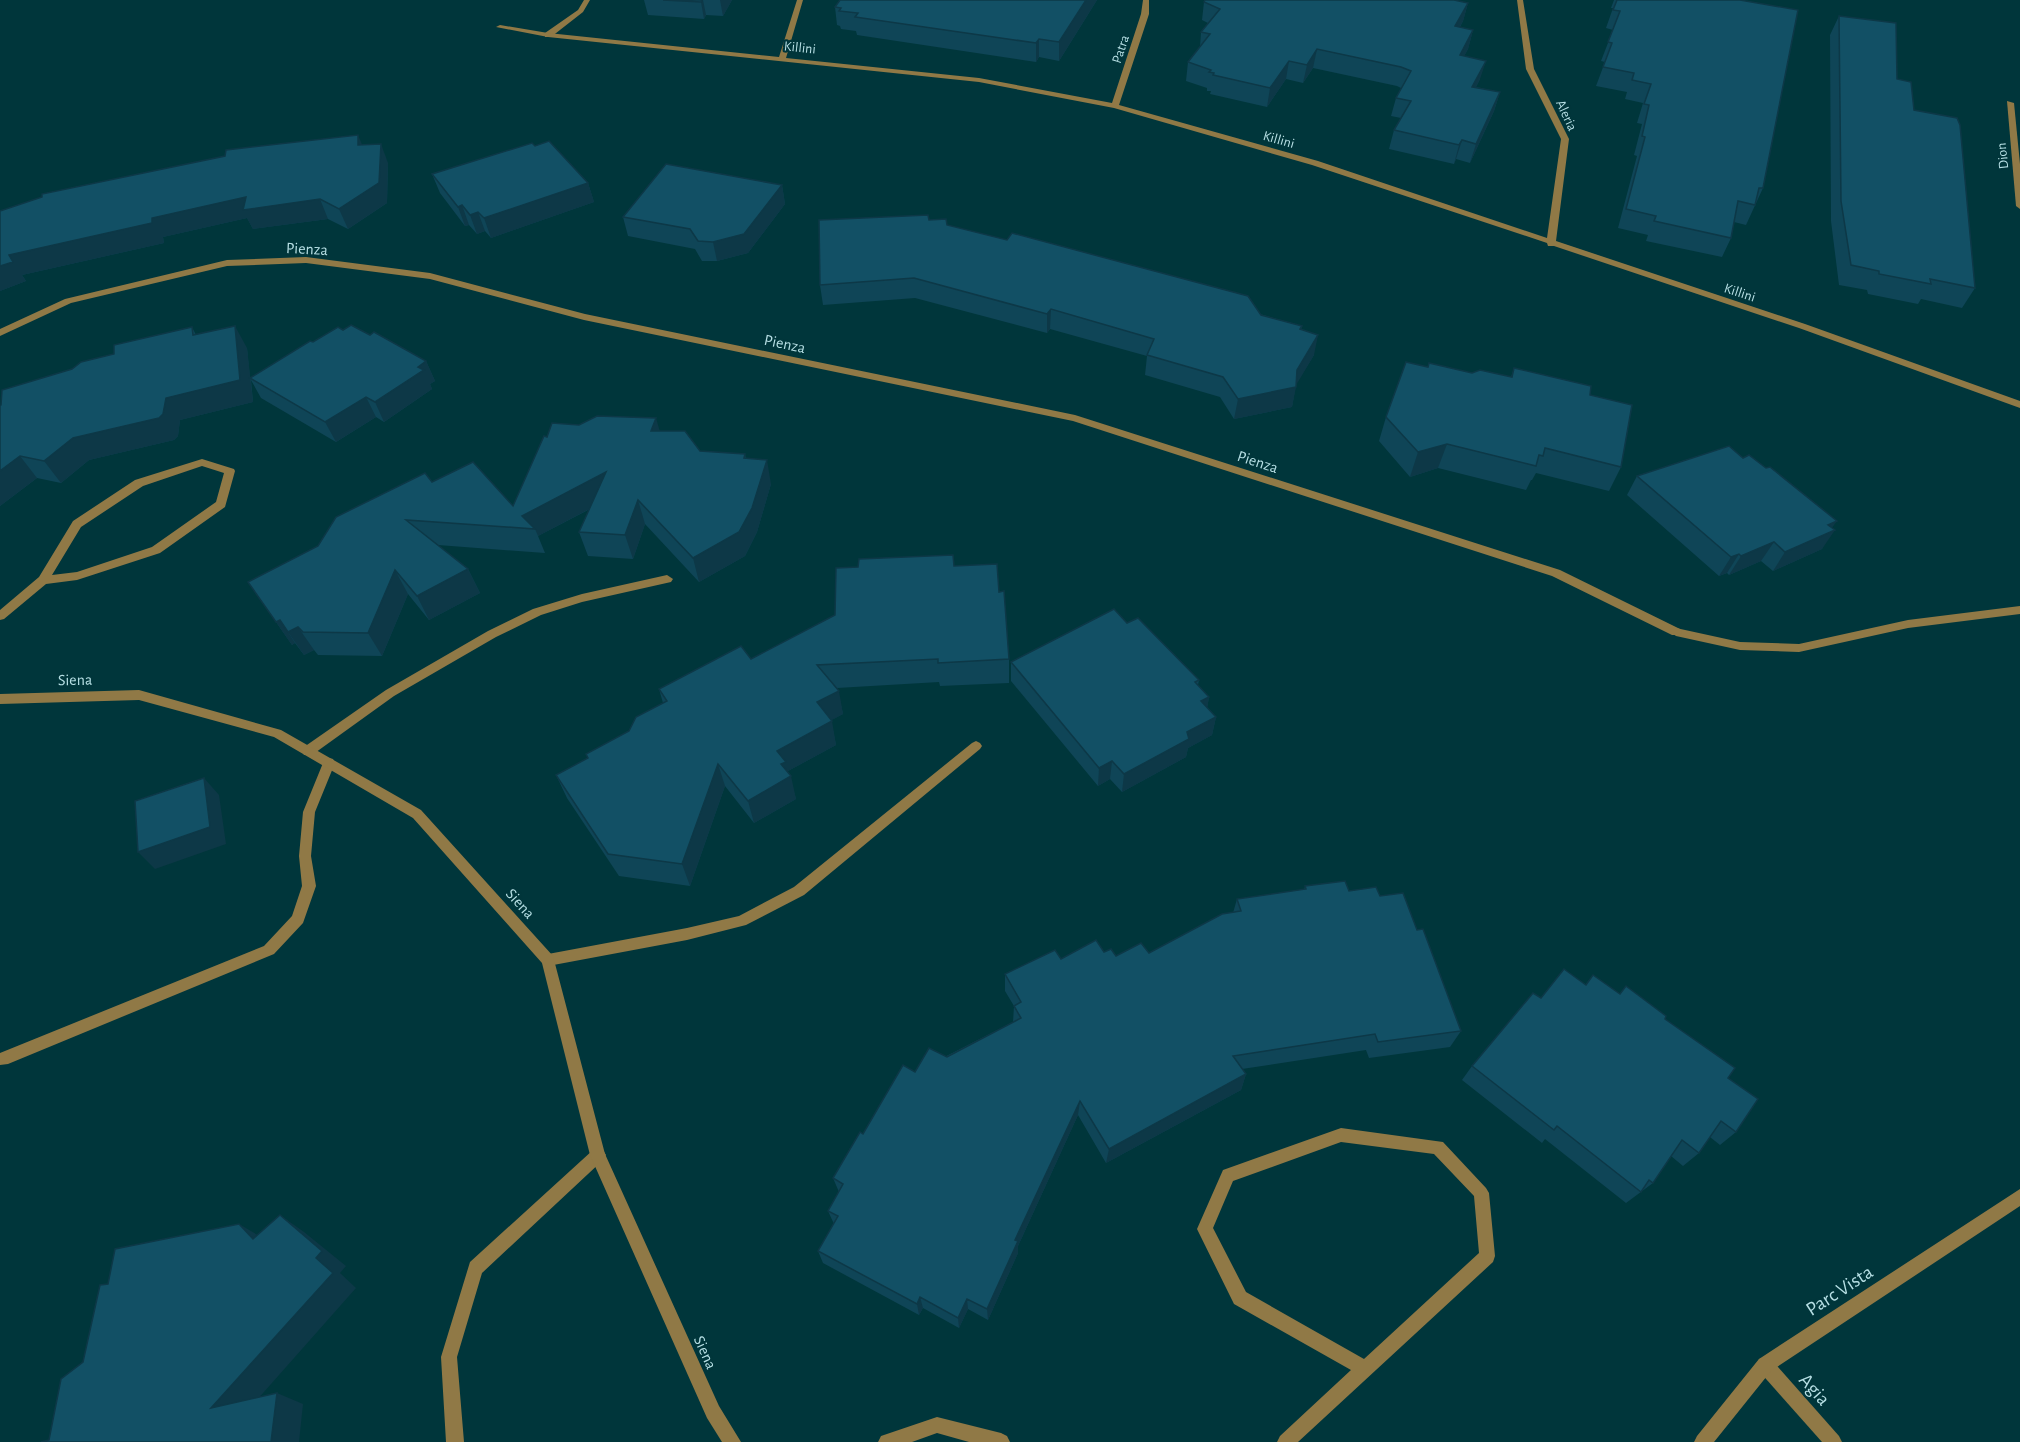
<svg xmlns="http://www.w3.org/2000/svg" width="2020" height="1442" font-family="'Alegreya Sans',sans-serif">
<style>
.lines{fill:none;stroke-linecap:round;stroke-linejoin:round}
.service{fill:#907946;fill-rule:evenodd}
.minor{fill:#907946;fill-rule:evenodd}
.tertiary{fill:#907946;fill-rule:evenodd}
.wall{fill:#0f4557}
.shaded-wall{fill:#0d3847}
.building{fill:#125065;stroke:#0d3847;stroke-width:1.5}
.labels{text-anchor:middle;stroke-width:4.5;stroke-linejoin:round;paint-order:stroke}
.far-street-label{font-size:14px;fill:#b6dfe4;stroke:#00363b}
.street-label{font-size:16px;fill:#b6dfe4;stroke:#00363b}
.near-street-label{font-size:20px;fill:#b6dfe4;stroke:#00363b}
</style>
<rect width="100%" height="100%" fill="#00363b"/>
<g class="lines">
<g class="service">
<polygon points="584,0 590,0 583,12 551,37 545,37 545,33 578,10"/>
<path d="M202,459L234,469L235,471L225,507L160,553L77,580L46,584L4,619L0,620V610L39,577L73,521L135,480ZM202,466L224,473L216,502L152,547L77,572L52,575L81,527L143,486Z"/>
<polygon points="667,575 673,579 671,582 582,602 541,615 496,637 394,696 312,755 304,755 302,751 304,747 386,690 488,631 533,609 582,594"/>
<polygon points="2020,606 2020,614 1908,628 1799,652 1740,650 1676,636 1670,632 1676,628 1740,642 1799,644 1908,620"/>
<polygon points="976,741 980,743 982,746 980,749 804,895 746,925 687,940 548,966 543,964 541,960 543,956 548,954 687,928 739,916 794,887 972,743"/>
<polygon points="329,758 333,759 335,763 315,812 311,856 316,886 303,923 274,954 8,1064 0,1065 0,1053 264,946 292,916 302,886 299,856 303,812 323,763 325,759"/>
<path d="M1341,1128L1443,1142L1486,1188L1489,1193L1495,1256L1493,1262L1298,1442H1277L1280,1436L1351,1370L1234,1304L1197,1229L1223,1170ZM1341,1142L1434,1154L1474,1196L1479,1253L1364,1359L1246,1292L1213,1228L1233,1181Z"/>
<polygon points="598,1147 603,1150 606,1155 603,1160 482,1273 457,1357 464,1442 446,1442 441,1357 470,1262 593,1150"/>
<polygon points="937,1417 1001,1433 1007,1436 1010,1442 969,1442 937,1433 912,1442 878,1442 881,1436"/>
</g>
<g class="minor">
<polygon points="797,0 803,0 786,58 979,78 1112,103 1141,14 1143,0 1149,0 1149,14 1119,105 1318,161 1547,238 1561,139 1526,69 1517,0 1523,0 1534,69 1569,139 1556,241 1805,324 2020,401 2020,408 1799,328 1554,246 1548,246 1547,243 1312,165 1114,108 979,82 548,37 496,27 500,25 548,33 779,57"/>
<polygon points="2007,101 2014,103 2020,164 2020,209 2016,206"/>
<polygon points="306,257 430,273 585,314 1075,415 1560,570 1680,629 1682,632 1680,635 1672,635 1552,576 1073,421 584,320 430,279 306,263 227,266 71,303 0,336 0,329 65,299 227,260"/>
<polygon points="139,690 281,730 421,810 553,956 605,1154 719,1406 741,1442 722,1442 707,1418 590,1155 542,963 413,818 274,737 139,700 0,704 0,694"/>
<polygon points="1765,1357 1771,1359 1839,1436 1842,1442 1822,1442 1759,1371 1757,1365 1759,1359"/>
</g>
<polygon class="tertiary" points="2020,1189 2020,1206 1771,1371 1714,1442 1694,1442 1697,1436 1759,1359"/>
</g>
<g class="wall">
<polygon points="644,0 732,0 723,16 706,15 704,19 648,15"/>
<polygon points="1097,0 1059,61 1039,57 1036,62 857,35 856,31 841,29 840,26 837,25 835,7"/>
<polygon points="1614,0 1740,0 1763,188 1746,225 1734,222 1731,238 1722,257 1646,241 1648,235 1618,228 1637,156 1634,155 1642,124 1637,123 1643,103 1625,99 1627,92 1596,86 1605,62 1601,61 1613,30 1606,28 1613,8 1611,8"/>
<polygon points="1204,2 1468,3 1463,21 1460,27 1473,30 1468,49 1464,56 1480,79 1476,87 1500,92 1494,111 1470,163 1456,159 1454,164 1389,149 1394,130 1401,118 1391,116 1396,98 1401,88 1397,86 1313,68 1303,83 1286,79 1267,107 1210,94 1211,91 1207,91 1207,88 1186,81 1188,62 1200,47 1201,32 1208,23 1202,20"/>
<polygon points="1839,16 1897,79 1914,110 1975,288 1962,308 1921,299 1918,304 1868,294 1867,290 1839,285 1831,221 1830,35"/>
<polygon points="362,145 388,163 387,203 348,229 328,219 253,229 247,218 163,237 164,243 22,275 26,281 0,291 0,211 42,197"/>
<polygon points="535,146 588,183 594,202 491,238 485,231 477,234 469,225 465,226 440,193 432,174"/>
<polygon points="782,185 785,204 748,253 717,261 702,261 695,249 628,236 623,217"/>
<polygon points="929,220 1302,326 1301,330 1314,355 1296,384 1292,407 1234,419 1220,397 1145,375 1147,356 1050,329 1047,333 915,298 823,305 820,285"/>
<polygon points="192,327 196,335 247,348 250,378 313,342 343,330 370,335 426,361 435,381 430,384 432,389 384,422 376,417 336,442 261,398 251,380 253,402 180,420 178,436 174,440 89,460 61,483 37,478 0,506 1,405 72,369"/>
<polygon points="1427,367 1472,373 1511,377 1514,368 1590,395 1621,467 1609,491 1536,473 1532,480 1531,480 1526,490 1438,468 1410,477 1379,441 1386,417"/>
<polygon points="660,431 700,451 745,454 746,459 771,484 757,532 745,556 699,582 645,524 633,559 588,556 579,532 590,509 538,536 545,553 438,545 468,569 480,593 429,620 408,594 382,656 318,655 314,650 304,655 295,643 292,645 248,582 318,546 432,482 513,506"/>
<polygon points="1743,458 1832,528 1822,549 1773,571 1761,561 1729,575 1727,573 1719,576 1627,495 1637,476"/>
<polygon points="954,566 999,592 1009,659 1009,683 940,686 939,682 837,688 843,714 831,720 836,745 788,771 796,799 754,823 725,786 690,886 619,876 567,798 556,775 588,758 629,731 663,703 659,689 751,659"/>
<polygon points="1127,623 1199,680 1198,685 1209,697 1207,708 1216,717 1212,735 1188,748 1186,757 1122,792 1110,779 1098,786 1011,681 1011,662"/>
<polygon points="1305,886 1349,891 1380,896 1417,930 1461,1031 1450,1047 1369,1058 1366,1050 1242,1069 1246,1074 1241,1090 1106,1163 1078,1115 1018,1246 1018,1253 988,1320 968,1309 959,1328 923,1308 919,1315 823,1263 818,1251 834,1224 828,1211 839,1192 833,1178 863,1134 915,1072 1013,1022 1014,1006 1005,991 1005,974 1061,959 1104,952 1116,956 1149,953 1233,913 1237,899 1304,890"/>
<polygon points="1593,975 1619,994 1665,1019 1728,1078 1736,1132 1720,1145 1710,1137 1699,1153 1683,1166 1671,1156 1653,1183 1626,1203 1545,1139 1542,1143 1462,1080 1472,1066 1541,998 1585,985"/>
</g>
<g class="shaded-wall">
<polygon points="702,0 703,0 706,15 704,19 701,2"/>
<polygon points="720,0 732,0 723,16"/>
<polygon points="1086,0 1097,0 1059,61 1059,42"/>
<polygon points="1468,3 1463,21 1450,45 1455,26"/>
<polygon points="1473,30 1468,49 1455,74 1460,55"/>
<polygon points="1039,39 1039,57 1036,62 1036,43"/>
<polygon points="1317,49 1313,68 1303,83 1307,65"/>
<polygon points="1289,61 1286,79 1267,107 1270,88"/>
<polygon points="1486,61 1480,79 1467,105 1472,87"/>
<polygon points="1500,92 1494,111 1470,163 1476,144"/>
<polygon points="358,135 366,154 358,145"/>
<polygon points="1462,140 1456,159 1454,164 1459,145"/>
<polygon points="381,144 388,163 387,203 348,229 339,209"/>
<polygon points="588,183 594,202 491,238 484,218"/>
<polygon points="782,185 785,204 748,253 717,261 713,242"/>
<polygon points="246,197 320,199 328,219 253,229 247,218 163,237 164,243 22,275 26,281 0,291 0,266 9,255 152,218"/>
<polygon points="462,205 469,225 465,226 458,207"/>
<polygon points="478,212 485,231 477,234 470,215"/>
<polygon points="1051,309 1050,329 1047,333 1047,314"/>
<polygon points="235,326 247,348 253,402 180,420 178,436 174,440 89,460 61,483 44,461 73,438 166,398"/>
<polygon points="1318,335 1314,355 1295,387 1296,387 1292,407 1234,419 1238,399 1297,370"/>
<polygon points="426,361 435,381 430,384 432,389 384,422 375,402 418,367"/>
<polygon points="366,397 376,417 336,442 325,422"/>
<polygon points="656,418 663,442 651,431"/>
<polygon points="1447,444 1438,468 1410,477 1418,452"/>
<polygon points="20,456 37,478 0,506 0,471"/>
<polygon points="767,460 771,484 757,532 745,556 699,582 693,558"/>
<polygon points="606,472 614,496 538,536 535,529 522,516"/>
<polygon points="638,500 645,524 633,559 625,535"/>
<polygon points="1837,521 1828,533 1835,530 1822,549 1773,571 1785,552 1828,525"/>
<polygon points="1774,542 1761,561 1729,575 1741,556"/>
<polygon points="1739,554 1727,573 1719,576 1731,557"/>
<polygon points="468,569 480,593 429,620 417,596"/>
<polygon points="395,570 408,594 382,656 368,633"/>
<polygon points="280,620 295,643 292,645 276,622"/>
<polygon points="298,627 314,650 304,655 288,632"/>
<polygon points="839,691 843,714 821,726 817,702"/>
<polygon points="1209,697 1206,715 1201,701"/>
<polygon points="1216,717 1212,735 1188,748 1186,757 1122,792 1124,774 1187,732"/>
<polygon points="832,721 836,745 788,771 789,777 791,776 796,799 754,823 748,801 777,751"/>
<polygon points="1112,761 1110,779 1098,786 1099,768"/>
<polygon points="718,764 725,786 690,886 682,864"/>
<polygon points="204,778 219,795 226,844 155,869 138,852"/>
<polygon points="1246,1074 1241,1090 1106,1163 1109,1149"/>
<polygon points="1080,1101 1078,1115 1018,1246 1018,1253 988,1320 987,1309 1015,1240"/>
<polygon points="280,1215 304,1232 346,1266 340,1273 356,1288 240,1419 211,1408 316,1258"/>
<polygon points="239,1224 266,1240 253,1239"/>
<polygon points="920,1297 923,1308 919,1315 917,1304"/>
<polygon points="967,1299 968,1309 959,1328 958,1318"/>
<polygon points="277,1393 303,1404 299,1442 271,1442"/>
</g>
<g class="building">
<polygon points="663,0 702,0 701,2"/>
<polygon points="840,0 1086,0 1059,42 1039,39 1036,43 855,17 858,13 839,11 841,8 835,7"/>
<polygon points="1205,0 1454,0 1468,3 1455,26 1473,30 1460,55 1486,61 1472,87 1500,92 1476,144 1462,140 1459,145 1394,130 1411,101 1396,98 1411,71 1401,67 1317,49 1307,65 1289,61 1270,88 1213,75 1214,73 1209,72 1211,70 1188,62 1210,34 1201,32 1220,9 1204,2"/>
<polygon points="1617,0 1740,0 1798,10 1763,188 1759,188 1755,205 1738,201 1731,238 1654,221 1656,216 1626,209 1645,137 1642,136 1649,105 1644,104 1651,84 1632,80 1634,73 1603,67 1612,43 1608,42 1620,11 1613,10"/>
<polygon points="1839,16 1896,23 1897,79 1911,82 1914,110 1957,118 1960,125 1975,288 1930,279 1931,284 1879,274 1879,271 1851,265 1841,201"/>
<polygon points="358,135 358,145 381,144 379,183 339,209 320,199 243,210 246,197 152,218 152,223 9,255 13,262 0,266 0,211 42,197 42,194 225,156 226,150"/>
<polygon points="549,141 588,183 484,218 478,212 470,215 462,205 458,207 432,174 532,143 535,146"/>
<polygon points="666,164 782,185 744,234 713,242 698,241 690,229 623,217"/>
<polygon points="928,215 929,220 946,219 947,225 1007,240 1012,233 1248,296 1261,315 1302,326 1300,329 1318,335 1297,370 1296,387 1238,399 1223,377 1147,355 1154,339 1051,309 1047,314 914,278 820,285 819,220"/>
<polygon points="351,325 370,335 374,332 426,361 418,367 424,370 375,402 366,397 325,422 250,378 310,341 313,342 338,327 343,330"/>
<polygon points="235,326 240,380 166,398 163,414 159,418 73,438 44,461 20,456 0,471 0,406 1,405 2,390 72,369 81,362 114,354 114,345 192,327 193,335"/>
<polygon points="1406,362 1428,367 1429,363 1472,373 1480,370 1512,377 1514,368 1591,386 1590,395 1632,405 1621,467 1545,448 1543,456 1539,455 1536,466 1447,444 1418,452 1386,417"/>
<polygon points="597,416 656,418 651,431 685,431 700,451 745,454 744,458 767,460 752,508 739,532 693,558 638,500 625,535 579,532 606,472 522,516 535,529 406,520 468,569 417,596 395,570 368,633 303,632 298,627 288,632 280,620 276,622 248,582 318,546 336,517 425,473 432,482 473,462 513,506 544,436 547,437 552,423 579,425"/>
<polygon points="1729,446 1743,458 1749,455 1766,468 1770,467 1837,521 1828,525 1835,530 1785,552 1774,542 1741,556 1739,554 1731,557 1637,476"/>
<polygon points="953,555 954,566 997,564 999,592 1004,591 1009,659 938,663 938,659 817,665 839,691 817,702 832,721 777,751 786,762 781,764 791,776 748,801 718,764 682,864 608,854 556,775 588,758 586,754 629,731 636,717 667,701 659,689 741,646 751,659 835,615 836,568 858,567 859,559"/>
<polygon points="1114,609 1127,623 1138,618 1199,680 1195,682 1209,697 1201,701 1216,717 1187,732 1189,739 1124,774 1112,761 1099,768 1011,662"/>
<polygon points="204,778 210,827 138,852 135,801"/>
<polygon points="1345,881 1349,891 1376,887 1380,896 1403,893 1417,930 1423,929 1461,1031 1378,1042 1375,1034 1233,1056 1246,1074 1109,1149 1080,1101 1015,1240 1018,1241 987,1309 967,1299 958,1318 920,1297 917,1304 818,1251 838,1216 828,1211 843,1184 833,1178 860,1132 863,1134 903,1065 915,1072 929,1048 947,1057 1021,1018 1014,1006 1021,1002 1005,974 1055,950 1061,959 1096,940 1104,952 1111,949 1116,956 1141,943 1149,953 1222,914 1241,911 1237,899 1306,889 1305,886"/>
<polygon points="1564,969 1586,985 1593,975 1620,994 1626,986 1666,1016 1665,1019 1735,1068 1728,1078 1758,1099 1736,1132 1721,1121 1699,1153 1682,1140 1653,1183 1649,1180 1641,1192 1557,1126 1554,1130 1472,1066 1533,993 1541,998"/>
<polygon points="280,1215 322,1251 316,1258 333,1273 211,1408 277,1393 271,1442 41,1442 49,1440 61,1379 83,1362 100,1285 108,1284 115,1249 239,1224 253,1239"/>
</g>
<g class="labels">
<g class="far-street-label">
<text transform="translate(800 47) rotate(6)" y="5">Killini</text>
<text transform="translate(1120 49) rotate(-72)" y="5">Patra</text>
<text transform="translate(1567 115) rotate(65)" y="5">Aleria</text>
<text transform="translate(1279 139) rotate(16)" y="5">Killini</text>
<text transform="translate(2002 156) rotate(-96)" y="5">Dion</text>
<text transform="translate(1740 292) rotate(18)" y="5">Killini</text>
</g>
<g class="street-label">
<text transform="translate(307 248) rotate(3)" y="6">Pienza</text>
<text transform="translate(785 343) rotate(12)" y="6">Pienza</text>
<text transform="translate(1258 461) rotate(18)" y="6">Pienza</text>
<text transform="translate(75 679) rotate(-1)" y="6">Siena</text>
<text transform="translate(521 903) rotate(48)" y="6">Siena</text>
<text transform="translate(706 1352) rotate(66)" y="6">Siena</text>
</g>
<g class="near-street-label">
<text transform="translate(1839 1290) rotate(-33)" y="7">Parc Vista</text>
<text transform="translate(1815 1389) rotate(48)" y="7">Agia</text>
</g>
</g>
</svg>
